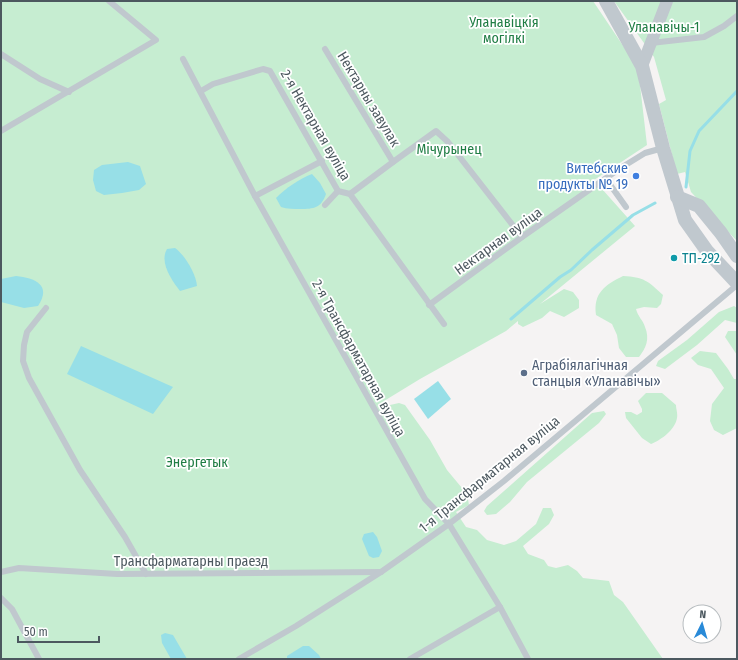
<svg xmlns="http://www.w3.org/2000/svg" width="738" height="660" font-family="'Fira Sans Condensed',sans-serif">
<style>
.green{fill:#c6edd1}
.water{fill:#97dfe7}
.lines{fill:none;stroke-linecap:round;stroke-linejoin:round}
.stream{stroke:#97dfe7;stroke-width:3}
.service{stroke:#c0c8ce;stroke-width:6}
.minor{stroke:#c0c8ce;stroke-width:12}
.tertiary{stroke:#c0c8ce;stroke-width:14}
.shop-dot{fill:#3f7fe0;stroke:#fff;stroke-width:1.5}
.culture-dot{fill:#0f9aa8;stroke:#fff;stroke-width:1.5}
.service-dot{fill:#5c6f8a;stroke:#fff;stroke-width:1.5}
.labels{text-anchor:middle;stroke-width:3.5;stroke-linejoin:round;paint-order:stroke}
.park-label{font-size:14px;fill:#1f7d44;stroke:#fff}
.street-label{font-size:14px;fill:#4c585f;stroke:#fff}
.shop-label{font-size:14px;fill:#366cbe;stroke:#fff;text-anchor:end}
.culture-label{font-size:14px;fill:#0d838f;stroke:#fff;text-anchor:start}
.service-label{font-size:14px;fill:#4e5e75;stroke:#fff;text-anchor:start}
</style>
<rect width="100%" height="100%" fill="#f5f3f3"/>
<g class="green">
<polygon points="1,1 593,1 638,68 647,145 594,180 635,226 540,304 564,289 573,292 579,300 579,308 564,317 550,311 542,318 523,327 518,324 518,321 506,331 420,379 384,401 389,408 390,405 399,403 405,405 430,440 447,470 467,494 469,505 456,512 466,527 477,530 487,540 504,545 516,541 536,524 543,508 551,508 554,515 549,524 523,546 528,554 544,560 548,566 556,568 568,565 577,571 583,578 609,581 614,595 623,602 663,659 1,659"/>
<polygon points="614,1 737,1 737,241 691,192 685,172 677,174 659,104 666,100 654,57"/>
<path d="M623,276C644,277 648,281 663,295L661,304L657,308L644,307L636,309C638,317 643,320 645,327C650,339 646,348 639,357H626L619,348L617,335L612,324L596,315C593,293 605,285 623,276Z"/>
<polygon points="734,306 737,308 737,323 725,320 697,345 665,369 656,366 658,361 687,340 719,312"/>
<polygon points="728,331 737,331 737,355 725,337"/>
<polygon points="700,351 716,353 728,369 734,379 737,379 737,428 723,435 714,430 710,421 712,404 724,388 711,369 698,365 691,358"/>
<path d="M646,393H662L676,405C676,409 678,414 677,418C675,430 661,440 651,444L642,438L626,418L625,412H631L637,415L642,412V409L638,401Z"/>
<polygon points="604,411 606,414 599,423 527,482 510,502 496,514 487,515 484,511 487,506 592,413"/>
</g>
<g class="water">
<polygon points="128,162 140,166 146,184 139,190 122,193 104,195 96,191 93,180 94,170 102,165"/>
<path d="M312,174L320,183L326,194C321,208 314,209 300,209C294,209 287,209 281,207L276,198C286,188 299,179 312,174Z"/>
<path d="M175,248C185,255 196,274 197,286L180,291C172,281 159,262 167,249Z"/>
<path d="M16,276C35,278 52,285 38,306L24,308L1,302V279Z"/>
<polygon points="81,346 173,387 153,414 67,374"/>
<polygon points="438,381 451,399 428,419 414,399"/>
<polygon points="373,532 377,537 382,551 379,557 373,558 369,556 362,539 364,534"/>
<polygon points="165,633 173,635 187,659 171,659 162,643 161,635"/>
<polygon points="303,646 309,646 319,655 321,659 287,659 287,656"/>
</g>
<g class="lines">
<g class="stream">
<polyline points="686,187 690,151 699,131 737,91"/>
<polyline points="511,319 560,277 571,270 592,250 633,215 655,203"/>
</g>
<g class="service">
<polyline points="651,43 704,37 724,26 737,16"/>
<polyline points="325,49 393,162"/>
<polyline points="1,54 40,79 69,92"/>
<polyline points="183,59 255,196 425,499 449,524 500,607 528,659"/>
<polyline points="201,91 213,84 263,69 270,71 338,191 350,194 444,324"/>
<polyline points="1,131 156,40 109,1"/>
<polyline points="606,179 626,207"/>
<polyline points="350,194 393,162 436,131 448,142 522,237"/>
<polyline points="255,196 322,161"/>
<polyline points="325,205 338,191"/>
<polyline points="429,305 522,237 619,169 645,153 663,148"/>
<polyline points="46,308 27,332 24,345 23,361 29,378 80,470 125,537 146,574"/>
<polyline points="1,572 19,568 117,574 381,572"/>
<polyline points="1,598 12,609 39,659"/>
<polyline points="239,659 296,626 381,572 449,524 504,481 737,285"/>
<polyline points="410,659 500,607"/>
</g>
<polyline class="minor" points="642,66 667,1"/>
<g class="tertiary">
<polyline points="606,1 642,66 663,148 685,220 707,251 737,283"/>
<polyline points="677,197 699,206 721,233 737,256"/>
</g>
</g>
<circle class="shop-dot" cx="636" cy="176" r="4"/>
<circle class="culture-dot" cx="674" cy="258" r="4"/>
<circle class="service-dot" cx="524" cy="373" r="4"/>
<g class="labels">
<g class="park-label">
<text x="504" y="27">Уланавіцкія<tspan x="504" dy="16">могілкі</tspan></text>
<text x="664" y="32">Уланавічы-1</text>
<text x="449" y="154">Мічурынец</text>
<text x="197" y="467">Энергетык</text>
</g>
<g class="street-label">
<text transform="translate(369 99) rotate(59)" y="5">Нектарны завулак</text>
<text transform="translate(316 125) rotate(60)" y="5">2-я Нектарная вуліца</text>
<text transform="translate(498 241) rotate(-36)" y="5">Нектарная вуліца</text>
<text transform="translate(359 358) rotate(61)" y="5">2-я Трансфарматарная вуліца</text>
<text transform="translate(489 474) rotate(-39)" y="5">1-я Трансфарматарная вуліца</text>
<text x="191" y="566">Трансфарматарны праезд</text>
</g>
<g class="shop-label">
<text x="628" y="173">Витебские<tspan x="628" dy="16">продукты № 19</tspan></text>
</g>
<g class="culture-label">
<text x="682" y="263">ТП-292</text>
</g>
<g class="service-label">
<text x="532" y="370">Аграбіялагічная<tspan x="532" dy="16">станцыя «Уланавічы»</tspan></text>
</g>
</g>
<rect width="738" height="660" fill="none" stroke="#4c585f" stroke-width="4"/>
<g transform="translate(702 624) rotate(5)"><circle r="19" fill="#ffffff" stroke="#b7bcbf"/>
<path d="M0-3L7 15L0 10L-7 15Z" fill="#298ad8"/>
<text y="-6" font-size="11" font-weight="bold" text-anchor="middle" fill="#4c585f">N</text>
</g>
<path d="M18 636v6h81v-6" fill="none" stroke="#4c585f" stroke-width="2"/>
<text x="24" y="636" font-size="12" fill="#4c585f" stroke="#ffffff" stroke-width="3" paint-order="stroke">50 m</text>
</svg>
